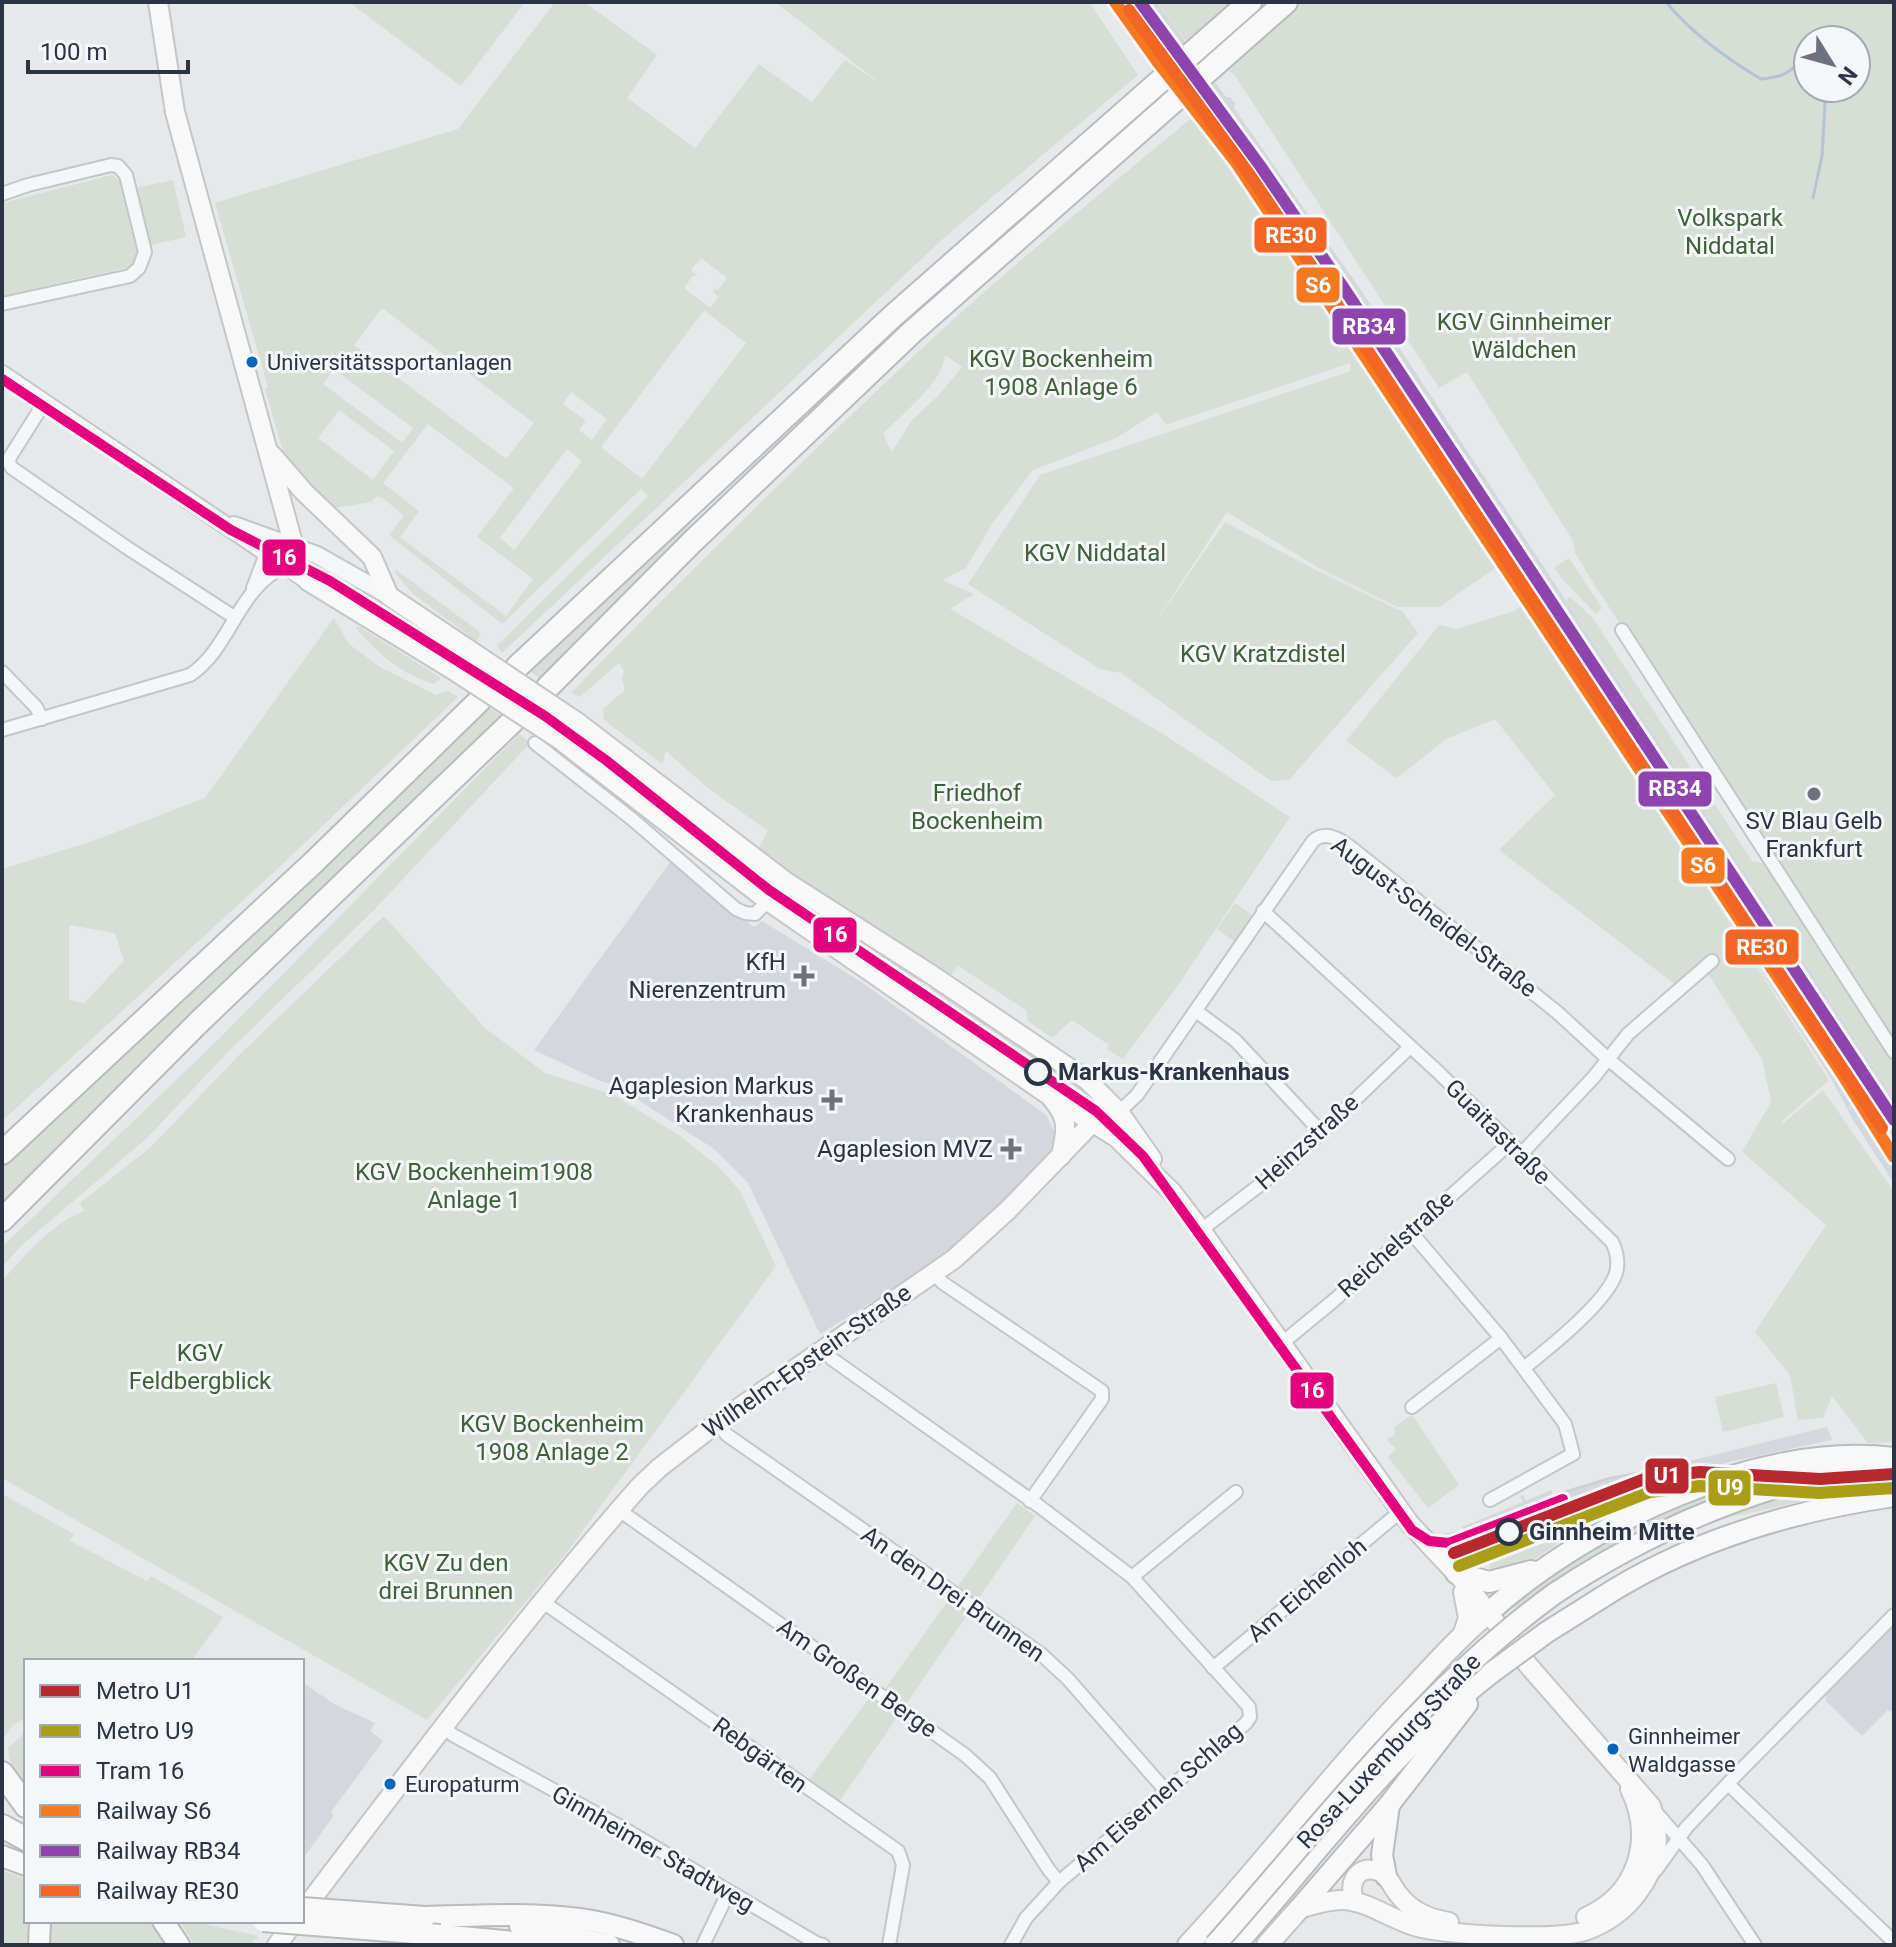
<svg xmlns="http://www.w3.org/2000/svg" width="1896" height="1947" font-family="Roboto,sans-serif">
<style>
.built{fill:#d4d7dd}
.green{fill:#d6ded6;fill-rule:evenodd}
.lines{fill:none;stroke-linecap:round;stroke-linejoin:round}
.stream{stroke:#b4c4d5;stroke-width:3}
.minor-casing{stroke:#c4c6c8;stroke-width:16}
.tertiary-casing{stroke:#c4c6c8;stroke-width:20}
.secondary-casing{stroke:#c4c6c8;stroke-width:22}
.primary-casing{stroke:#c2c5c8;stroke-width:24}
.trunk-casing{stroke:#b8bbbf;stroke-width:24}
.motorway-casing{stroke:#b8bbbf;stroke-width:26}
.minor{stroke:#f5f6f7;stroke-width:12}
.tertiary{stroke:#f5f6f7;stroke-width:16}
.secondary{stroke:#f8f8f8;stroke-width:18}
.primary{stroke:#f8f8f8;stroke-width:20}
.trunk{stroke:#f8f8f8;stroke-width:20}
.motorway{stroke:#f8f8f8;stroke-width:22}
.tram{stroke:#cecfd2;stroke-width:2}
.secondary-bridge-casing{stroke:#c4c6c8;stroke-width:22;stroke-linecap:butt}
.trunk-bridge-casing{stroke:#b8bbbf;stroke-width:24;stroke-linecap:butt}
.secondary-bridge{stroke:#f8f8f8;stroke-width:18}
.trunk-bridge{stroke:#f8f8f8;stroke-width:20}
.rail-1-casing{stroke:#f4f6f9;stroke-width:18}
.rail-2-casing{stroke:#f4f6f9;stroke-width:18}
.rail-3-casing{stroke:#f4f6f9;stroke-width:18}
.rail-1{stroke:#f57921;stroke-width:12}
.rail-2{stroke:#8e44ad;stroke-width:12}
.rail-3{stroke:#f26522;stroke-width:12}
.tram-1-casing{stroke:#f4f6f9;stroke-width:16}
.tram-1{stroke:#e5007d;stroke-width:10}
.metro-1-casing{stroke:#f4f6f9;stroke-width:18}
.metro-2-casing{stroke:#f4f6f9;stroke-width:18}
.metro-1{stroke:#b8282e;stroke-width:12}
.metro-2{stroke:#aa9e18;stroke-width:12}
.bus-dot{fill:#0065bd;stroke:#f4f6f9;stroke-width:3}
.poi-dot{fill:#6c737f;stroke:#f4f6f9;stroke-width:3}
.stop-dot{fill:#f4f6f9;stroke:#2b3445;stroke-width:4}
.labels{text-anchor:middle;stroke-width:6;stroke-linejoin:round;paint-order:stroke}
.bus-label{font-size:22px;fill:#2b3445;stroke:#f4f6f9;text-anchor:start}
.park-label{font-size:24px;fill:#3f6138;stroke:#f4f6f9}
.poi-label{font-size:24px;fill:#2b3445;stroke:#f4f6f9;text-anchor:end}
.street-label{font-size:24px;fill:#2b3445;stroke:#f4f6f9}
.stop-label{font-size:24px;font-weight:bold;fill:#2b3445;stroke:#f4f6f9;text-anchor:start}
.line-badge{stroke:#f4f6f9;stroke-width:3}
.badge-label{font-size:22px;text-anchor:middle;font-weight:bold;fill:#fff}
</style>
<rect width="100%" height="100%" fill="#e6e8ea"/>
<g class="built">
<polygon points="1110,2 1156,2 1226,97 1230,97 1235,103 1234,108 1367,299 1894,1098 1894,1183 1853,1120 1831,1078 1636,780 1586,699 1196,114"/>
<polygon points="305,559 358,582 464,654 454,664 316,580"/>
<polygon points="573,725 924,980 913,996 808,923 563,734"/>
<polygon points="671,861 754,927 762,921 863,983 1046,1115 1058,1139 1039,1167 943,1258 820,1334 748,1183 714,1149 615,1085 600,1081 534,1050"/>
<polygon points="931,988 937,989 1090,1092 1085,1106 1081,1107 924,1003 924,998"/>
<polygon points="1827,1427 1832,1440 1729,1462 1720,1465 1720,1469 1821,1476 1881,1472 1881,1484 1822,1488 1683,1484 1629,1501 1469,1567 1467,1557 1460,1560 1453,1551 1459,1548 1459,1545 1449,1547 1442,1534 1463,1530 1462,1527 1523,1502 1520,1496 1523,1495 1526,1501 1551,1490 1553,1494 1609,1477 1665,1467"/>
<polygon points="1894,1622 1894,1708 1891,1712 1888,1710 1862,1736 1826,1701 1826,1691"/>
<polygon points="302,1682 334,1704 375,1723 370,1731 383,1741 331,1812 334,1815 302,1860"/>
</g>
<g class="green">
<polygon points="349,2 525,2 461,86"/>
<path d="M555,2H584L657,55L627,98L695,148L759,64L812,102L845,60L885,87L775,2H1089L1138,75L947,235L502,653L497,646L648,496L641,489L502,624L389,535L404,516L384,499L377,496L371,502L334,508L320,499L285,458L265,389L268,387L215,203L458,129ZM701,258L727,278L718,290L715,289L713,292L719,297L710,308L684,288L692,277L697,275L691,270ZM382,308L534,423L506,459L354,345ZM704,310L746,343L642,479L601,447ZM334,369L413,428L402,443L323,384ZM571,392L607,419L592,440L579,430L586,421L563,404ZM339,410L394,451L373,480L318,438ZM428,424L514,488L477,537L533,579L506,616L400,537L419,511L383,483ZM567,449L582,461L514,550L500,538Z"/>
<path d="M1156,2H1894V1046L1821,929L1590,578L1575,552L1573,541L1467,372L1439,388L1234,74L1183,38ZM1808,40H1856V88H1808Z"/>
<path d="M1196,114L1497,567L1439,607H1397L1319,568L1227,512L1149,632L1225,522L1318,571L1403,612L1418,633L1289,780L1271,781L1121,673L1100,669L968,584L1040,475L1351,371L1350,363L1166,425L1157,412L1116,438L1033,470L992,524L966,568L942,580L974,594L950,609L1160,732L1290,817L1179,984L1123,1059L1107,1049L1109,1045L1072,1020L1052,1038L1028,1021L1026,1010L958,966L950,976L833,902L759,848L768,831L708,788L666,751L662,764L604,720L603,709L625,690L622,679L624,671L619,663L580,697L571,693C683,578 798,464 916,354C1005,270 1102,193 1196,114ZM945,355L962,367L938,396L912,420L892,452L883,434C902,414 943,383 945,355Z"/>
<polygon points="112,175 125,183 139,254 136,262 129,267 2,296 2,203"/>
<polygon points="173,180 186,237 147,246 136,188"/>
<polygon points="688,522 691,524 539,678 528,670"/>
<polygon points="1569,558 1602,608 1596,614 1563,580 1554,568"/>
<polygon points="395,569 477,630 481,634 476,641 412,593 395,573"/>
<polygon points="1570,597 1592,617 1752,861 1764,864 1894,1063 1894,1098 1566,600"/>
<polygon points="1522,606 1586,699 1829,1080 1781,1122 1782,1124 1823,1090 1894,1192 1894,1442 1868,1443 1832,1396 1823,1418 1798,1420 1790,1375 1755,1332 1826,1225 1742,1152 1771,1102 1762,1059 1702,964 1676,985 1499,850 1555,795 1495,719 1446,739 1397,778 1346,741 1439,625 1457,629 1514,611"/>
<path d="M334,618L349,644L380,667L436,695L448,691L458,697L274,872L2,1121V869L90,842L205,798ZM69,925L115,933L124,961L84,1003L69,1000Z"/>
<path d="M355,627H360L441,678L434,684C402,675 376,652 355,627Z"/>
<polygon points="488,707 502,716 125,1081 2,1207 2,1164 374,818"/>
<polygon points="519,734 530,743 375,909 227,1053 147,1138 22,1245 2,1267 2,1247 221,1037"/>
<polygon points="1235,903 1252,915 1235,942 1217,929"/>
<path d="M384,916L485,1028L545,1073L614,1095L680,1136L718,1166L740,1191L776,1266L568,1551L427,1720L2,1478V1281C25,1255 52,1223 84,1211L80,1203L151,1147L239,1055Z"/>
<polygon points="1776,1383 1784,1417 1723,1432 1715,1397"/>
<polygon points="1412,1415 1459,1485 1428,1508 1388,1457 1396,1449 1387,1440 1395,1434 1394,1427"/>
<polygon points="1716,1480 1799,1488 1862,1488 1650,1535 1520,1608 1504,1607 1660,1493 1601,1516 1522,1567 1491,1579 1489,1561 1469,1567 1661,1489"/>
<polygon points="2,1494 74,1534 70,1541 147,1581 151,1576 223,1617 191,1661 26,1661 26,1718 13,1725 2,1741"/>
<polygon points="1017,1503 1035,1516 839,1802 809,1780 872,1694 878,1699"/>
<polygon points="26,1731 26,1798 13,1780 8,1748"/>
<polygon points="2,1870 26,1879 28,1945 2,1945"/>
<polygon points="49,1921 147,1921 162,1933 168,1945 49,1945"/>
<polygon points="179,1921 190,1921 258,1936 251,1945 195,1945"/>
</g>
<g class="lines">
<g class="stream">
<path d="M1666,2C1691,32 1727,59 1761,79C1791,76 1786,71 1808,57"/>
<polyline points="1813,198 1822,156 1826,88"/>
</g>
<defs>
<g id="minor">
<polyline points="2,194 28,185 111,165 118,166 126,175 145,252 139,268 130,276 2,304"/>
<polyline points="44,403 10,457 9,463 12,468 126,547 234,617"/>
<polyline points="253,588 266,554"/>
<polyline points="1622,630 1894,1052"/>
<polyline points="2,672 36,707 42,719"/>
<path d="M2,730L190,675C231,648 237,588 285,566"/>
<polyline points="535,743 632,819 736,909 745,913 755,914 768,901"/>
<path d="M1263,911L1437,1071L1612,1242C1617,1252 1619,1262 1616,1273C1607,1302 1549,1348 1524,1368"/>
<polyline points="1196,1011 1235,1040 1321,1132"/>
<path d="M1094,1121L1119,1112L1137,1095L1313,841C1330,825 1353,850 1368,861L1558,1013L1608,1059L1728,1159"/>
<polyline points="1521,1154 1593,1078 1628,1034 1712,961"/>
<polyline points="1201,1230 1291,1161 1409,1048"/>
<polyline points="1410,1231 1501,1338 1565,1424 1573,1454 1490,1500"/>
<polyline points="933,1273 943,1283 1102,1391 1102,1399 1030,1501"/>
<polyline points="1282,1343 1332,1302 1510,1143"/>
<polyline points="825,1348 832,1359 1039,1506 1132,1577 1249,1707 1250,1717 1246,1723 1059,1882 1026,1918 1011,1945"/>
<polyline points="1412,1407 1501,1338"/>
<polyline points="717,1423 727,1435 1041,1654 1068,1679 1166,1791"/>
<polyline points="619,1510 965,1755 990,1778 1049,1870 1059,1882"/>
<polyline points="1132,1577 1236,1492"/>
<polyline points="543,1602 898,1851 903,1865 889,1945"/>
<polyline points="1213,1668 1401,1511"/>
<polyline points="441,1726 453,1735 621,1827 816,1943 823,1945"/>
<polyline points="1728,1784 1894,1942"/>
<polyline points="1653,1809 1702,1865 1755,1945"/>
<polyline points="1656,1870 1686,1828 1738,1773 1894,1615"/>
<polyline points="703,1945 728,1893"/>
</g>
<g id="tertiary">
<polyline points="2,374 308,581"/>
<polyline points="234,525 317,555 389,596"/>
</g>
<g id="secondary">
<polyline points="158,2 175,112 299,565 308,581 450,668"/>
<polyline points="272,455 304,492 372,557 389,596 468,649"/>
<polyline points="577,722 785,881 929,973 1087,1080 1119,1112 1152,1159"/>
<path d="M559,739L768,901L1047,1094L1117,1138L1172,1192L1201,1230L1410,1524L1468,1586L1528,1665L1651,1806C1661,1838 1659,1865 1638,1892C1626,1910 1605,1924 1585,1931C1553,1941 1455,1935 1421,1928C1394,1922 1368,1900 1341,1900C1327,1900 1313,1905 1299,1909"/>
<path d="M1052,1099C1070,1120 1066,1130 1061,1156"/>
<polyline points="1462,1636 1468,1618 1463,1592"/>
<path d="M1355,1902C1347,1885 1356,1864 1378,1871C1388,1874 1392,1887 1399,1895C1411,1911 1430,1919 1449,1922"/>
<path d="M302,1912C412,1768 520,1622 640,1486L659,1468L717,1423L954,1259L1008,1210L1094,1121"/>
<path d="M1586,1917C1638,1894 1654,1839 1630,1789"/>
<polyline points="277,1945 295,1921"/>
</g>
<g id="primary">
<path d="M1188,1945C1265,1863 1332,1772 1410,1691C1435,1664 1460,1636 1488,1613"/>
<polyline points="1267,1945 1299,1909"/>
</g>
<g id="trunk">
<polyline points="1456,1573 1489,1582 1531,1571"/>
<path d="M1554,1594C1650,1530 1756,1486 1870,1464"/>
<path d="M1601,1598C1689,1541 1791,1511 1894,1496"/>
<path d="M1488,1613C1587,1524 1758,1441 1894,1458"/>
<polyline points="2,1856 26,1865"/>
<polyline points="1386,1876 1382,1855 1389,1805"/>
<polyline points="1299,1909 1389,1805 1467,1704"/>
<path d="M425,1917C476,1916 528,1912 579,1919C611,1923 642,1934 673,1945"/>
<polyline points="163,1921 179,1945"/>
<polyline points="520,1926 609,1945"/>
<polyline points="440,1935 545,1945"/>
<polyline points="39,1945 40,1921"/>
<path d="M1236,1945C1316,1854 1395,1747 1491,1673"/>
</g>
<g id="motorway">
<polyline points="517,667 894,315 1250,2"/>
<polyline points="548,687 692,542 911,333 1286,2"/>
<polyline points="2,1153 315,861 479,701"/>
<polyline points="2,1220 196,1025 512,722"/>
<polyline points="2,1773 26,1806"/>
<polyline points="2,1826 26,1839"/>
</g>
</defs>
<use href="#minor" class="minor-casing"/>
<use href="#tertiary" class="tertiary-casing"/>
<use href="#secondary" class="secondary-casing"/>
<use href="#primary" class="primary-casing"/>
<use href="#trunk" class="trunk-casing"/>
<use href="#motorway" class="motorway-casing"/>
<use href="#minor" class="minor"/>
<use href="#tertiary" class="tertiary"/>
<use href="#secondary" class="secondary"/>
<use href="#primary" class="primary"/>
<use href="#trunk" class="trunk"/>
<use href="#motorway" class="motorway"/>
<polyline class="tram" points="1556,1495 1610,1478 1660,1469"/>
<defs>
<g id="secondary-bridge">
<polyline points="468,649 577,722"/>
<polyline points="450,668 559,739"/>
</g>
<g id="trunk-bridge">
<polyline points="1491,1673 1547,1632 1601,1598"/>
<polyline points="302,1908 425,1917"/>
<polyline points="263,1921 440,1935"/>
<path d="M1215,1945C1323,1823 1421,1691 1554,1594"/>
</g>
</defs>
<use href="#secondary-bridge" class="secondary-bridge-casing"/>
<use href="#trunk-bridge" class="trunk-bridge-casing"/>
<use href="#secondary-bridge" class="secondary-bridge"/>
<use href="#trunk-bridge" class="trunk-bridge"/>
<defs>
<polyline id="rail-1" points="1115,2 1157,61 1235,161 1844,1077 1894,1157"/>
<polyline id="rail-2" points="1140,2 1261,167 1345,290 1894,1120"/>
<polyline id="rail-3" points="1129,10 1250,175 1333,298 1882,1128"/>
</defs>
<use href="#rail-1" class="rail-1-casing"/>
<use href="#rail-2" class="rail-2-casing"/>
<use href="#rail-3" class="rail-3-casing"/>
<use href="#rail-1" class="rail-1"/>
<use href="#rail-2" class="rail-2"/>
<use href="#rail-3" class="rail-3"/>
<defs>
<polyline id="tram-1" points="2,379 231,530 330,581 545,716 607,761 769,890 1096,1111 1143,1156 1412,1530 1429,1541 1449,1543 1563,1499"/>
</defs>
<use href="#tram-1" class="tram-1-casing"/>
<use href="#tram-1" class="tram-1"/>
<defs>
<polyline id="metro-1" points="1454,1553 1647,1478 1700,1472 1820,1479 1894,1474"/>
<polyline id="metro-2" points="1459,1566 1650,1492 1700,1486 1819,1493 1894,1488"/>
</defs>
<use href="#metro-1" class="metro-1-casing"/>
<use href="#metro-2" class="metro-2-casing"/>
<use href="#metro-1" class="metro-1"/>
<use href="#metro-2" class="metro-2"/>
</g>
<g class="bus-dot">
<circle cx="252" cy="362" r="7"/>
<circle cx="1613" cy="1749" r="7"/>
<circle cx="390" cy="1784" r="7"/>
</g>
<g class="poi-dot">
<circle cx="1814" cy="794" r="8"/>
<path d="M800 964h8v8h8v8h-8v8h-8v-8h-8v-8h8z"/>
<path d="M828 1088h8v8h8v8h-8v8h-8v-8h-8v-8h8z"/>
<path d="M1007 1137h8v8h8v8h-8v8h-8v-8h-8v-8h8z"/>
</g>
<g class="stop-dot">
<circle cx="1038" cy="1072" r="12"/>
<circle cx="1509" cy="1532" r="12"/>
</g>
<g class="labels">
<g class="bus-label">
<text x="267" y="370">Universitätssportanlagen</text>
<text x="1628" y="1744">Ginnheimer<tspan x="1628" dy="28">Waldgasse</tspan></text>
<text x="405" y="1792">Europaturm</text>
</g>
<g class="park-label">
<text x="1730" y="226">Volkspark<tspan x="1730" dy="28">Niddatal</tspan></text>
<text x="1524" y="330">KGV Ginnheimer<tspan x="1524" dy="28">Wäldchen</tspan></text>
<text x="1061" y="367">KGV Bockenheim<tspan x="1061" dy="28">1908 Anlage 6</tspan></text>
<text x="1095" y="561">KGV Niddatal</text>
<text x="1263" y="662">KGV Kratzdistel</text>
<text x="977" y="801">Friedhof<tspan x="977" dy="28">Bockenheim</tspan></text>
<text x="474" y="1180">KGV Bockenheim1908<tspan x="474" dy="28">Anlage 1</tspan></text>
<text x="200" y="1361">KGV<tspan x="200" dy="28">Feldbergblick</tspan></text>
<text x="552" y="1432">KGV Bockenheim<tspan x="552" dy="28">1908 Anlage 2</tspan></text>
<text x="446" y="1571">KGV Zu den<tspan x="446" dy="28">drei Brunnen</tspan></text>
</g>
<g class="poi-label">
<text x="1814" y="829" text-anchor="middle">SV Blau Gelb<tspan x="1814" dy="28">Frankfurt</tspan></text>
<text x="786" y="970">KfH<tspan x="786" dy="28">Nierenzentrum</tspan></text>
<text x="814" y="1094">Agaplesion Markus<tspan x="814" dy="28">Krankenhaus</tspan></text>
<text x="993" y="1157">Agaplesion MVZ</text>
</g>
<g class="street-label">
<text transform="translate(1434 917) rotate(37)" y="8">August-Scheidel-Straße</text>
<text transform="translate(1498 1132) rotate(45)" y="8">Guaitastraße</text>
<text transform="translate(1307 1142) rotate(-42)" y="8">Heinzstraße</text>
<text transform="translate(1396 1244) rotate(-42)" y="8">Reichelstraße</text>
<text transform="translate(807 1361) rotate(-35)" y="8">Wilhelm-Epstein-Straße</text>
<text transform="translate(1307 1590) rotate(-40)" y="8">Am Eichenloh</text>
<text transform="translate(953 1594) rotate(35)" y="8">An den Drei Brunnen</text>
<text transform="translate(857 1678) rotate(35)" y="8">Am Großen Berge</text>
<text transform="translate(1389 1751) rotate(-47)" y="8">Rosa-Luxemburg-Straße</text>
<text transform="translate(760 1755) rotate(36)" y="8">Rebgärten</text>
<text transform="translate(1158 1797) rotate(-41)" y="8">Am Eisernen Schlag</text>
<text transform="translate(653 1849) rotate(30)" y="8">Ginnheimer Stadtweg</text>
</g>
<g class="stop-label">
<text x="1058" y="1080">Markus-Krankenhaus</text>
<text x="1529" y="1540">Ginnheim Mitte</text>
</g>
</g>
<g class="line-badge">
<rect x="1253" y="216" width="75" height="38" rx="8" fill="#f26522"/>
<rect x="1295" y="266" width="46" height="38" rx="8" fill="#f57921"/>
<rect x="1331" y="307" width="76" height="39" rx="8" fill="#8e44ad"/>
<rect x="261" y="538" width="46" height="39" rx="8" fill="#e5007d"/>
<rect x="1637" y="770" width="76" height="38" rx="8" fill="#8e44ad"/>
<rect x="1680" y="846" width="46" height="39" rx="8" fill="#f57921"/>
<rect x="812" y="916" width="46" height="38" rx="8" fill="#e5007d"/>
<rect x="1724" y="928" width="76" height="38" rx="8" fill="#f26522"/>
<rect x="1289" y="1371" width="46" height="39" rx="8" fill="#e5007d"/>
<rect x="1644" y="1457" width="46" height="38" rx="8" fill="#b8282e"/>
<rect x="1707" y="1469" width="45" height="38" rx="8" fill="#aa9e18"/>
</g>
<g class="badge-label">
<text x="1291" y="243">RE30</text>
<text x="1318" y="293">S6</text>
<text x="1369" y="334">RB34</text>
<text x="284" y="565">16</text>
<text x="1675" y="796">RB34</text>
<text x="1703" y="873">S6</text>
<text x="835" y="942">16</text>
<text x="1762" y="955">RE30</text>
<text x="1312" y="1398">16</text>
<text x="1667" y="1483">U1</text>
<text x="1730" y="1495">U9</text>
</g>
<rect width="1896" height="1947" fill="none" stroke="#2b3445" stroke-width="8"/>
<rect x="24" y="1659" width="280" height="264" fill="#f4f6f9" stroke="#a4a8b1" stroke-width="2"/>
<rect x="40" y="1685" width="40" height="12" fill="#b8282e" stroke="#a4a8b1" stroke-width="2"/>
<text x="96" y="1699" font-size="24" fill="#2b3445">Metro U1</text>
<rect x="40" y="1725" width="40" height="12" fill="#aa9e18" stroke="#a4a8b1" stroke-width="2"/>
<text x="96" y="1739" font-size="24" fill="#2b3445">Metro U9</text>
<rect x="40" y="1765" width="40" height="12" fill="#e5007d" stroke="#a4a8b1" stroke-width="2"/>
<text x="96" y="1779" font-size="24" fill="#2b3445">Tram 16</text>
<rect x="40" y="1805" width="40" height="12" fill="#f57921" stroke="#a4a8b1" stroke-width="2"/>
<text x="96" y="1819" font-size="24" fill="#2b3445">Railway S6</text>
<rect x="40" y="1845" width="40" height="12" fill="#8e44ad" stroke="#a4a8b1" stroke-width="2"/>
<text x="96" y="1859" font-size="24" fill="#2b3445">Railway RB34</text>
<rect x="40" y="1885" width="40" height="12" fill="#f26522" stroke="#a4a8b1" stroke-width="2"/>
<text x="96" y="1899" font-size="24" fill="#2b3445">Railway RE30</text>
<g transform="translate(1832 64) rotate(127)"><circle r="38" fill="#f4f6f9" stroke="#a4a8b1" stroke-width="2"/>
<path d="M0-6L14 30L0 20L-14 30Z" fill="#6c737f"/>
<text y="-12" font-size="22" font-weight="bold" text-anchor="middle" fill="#2b3445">N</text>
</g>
<path d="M28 60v12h160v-12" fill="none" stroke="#2b3445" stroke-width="4"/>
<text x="40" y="60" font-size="24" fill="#2b3445" stroke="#f4f6f9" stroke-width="6" paint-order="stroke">100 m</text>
</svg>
